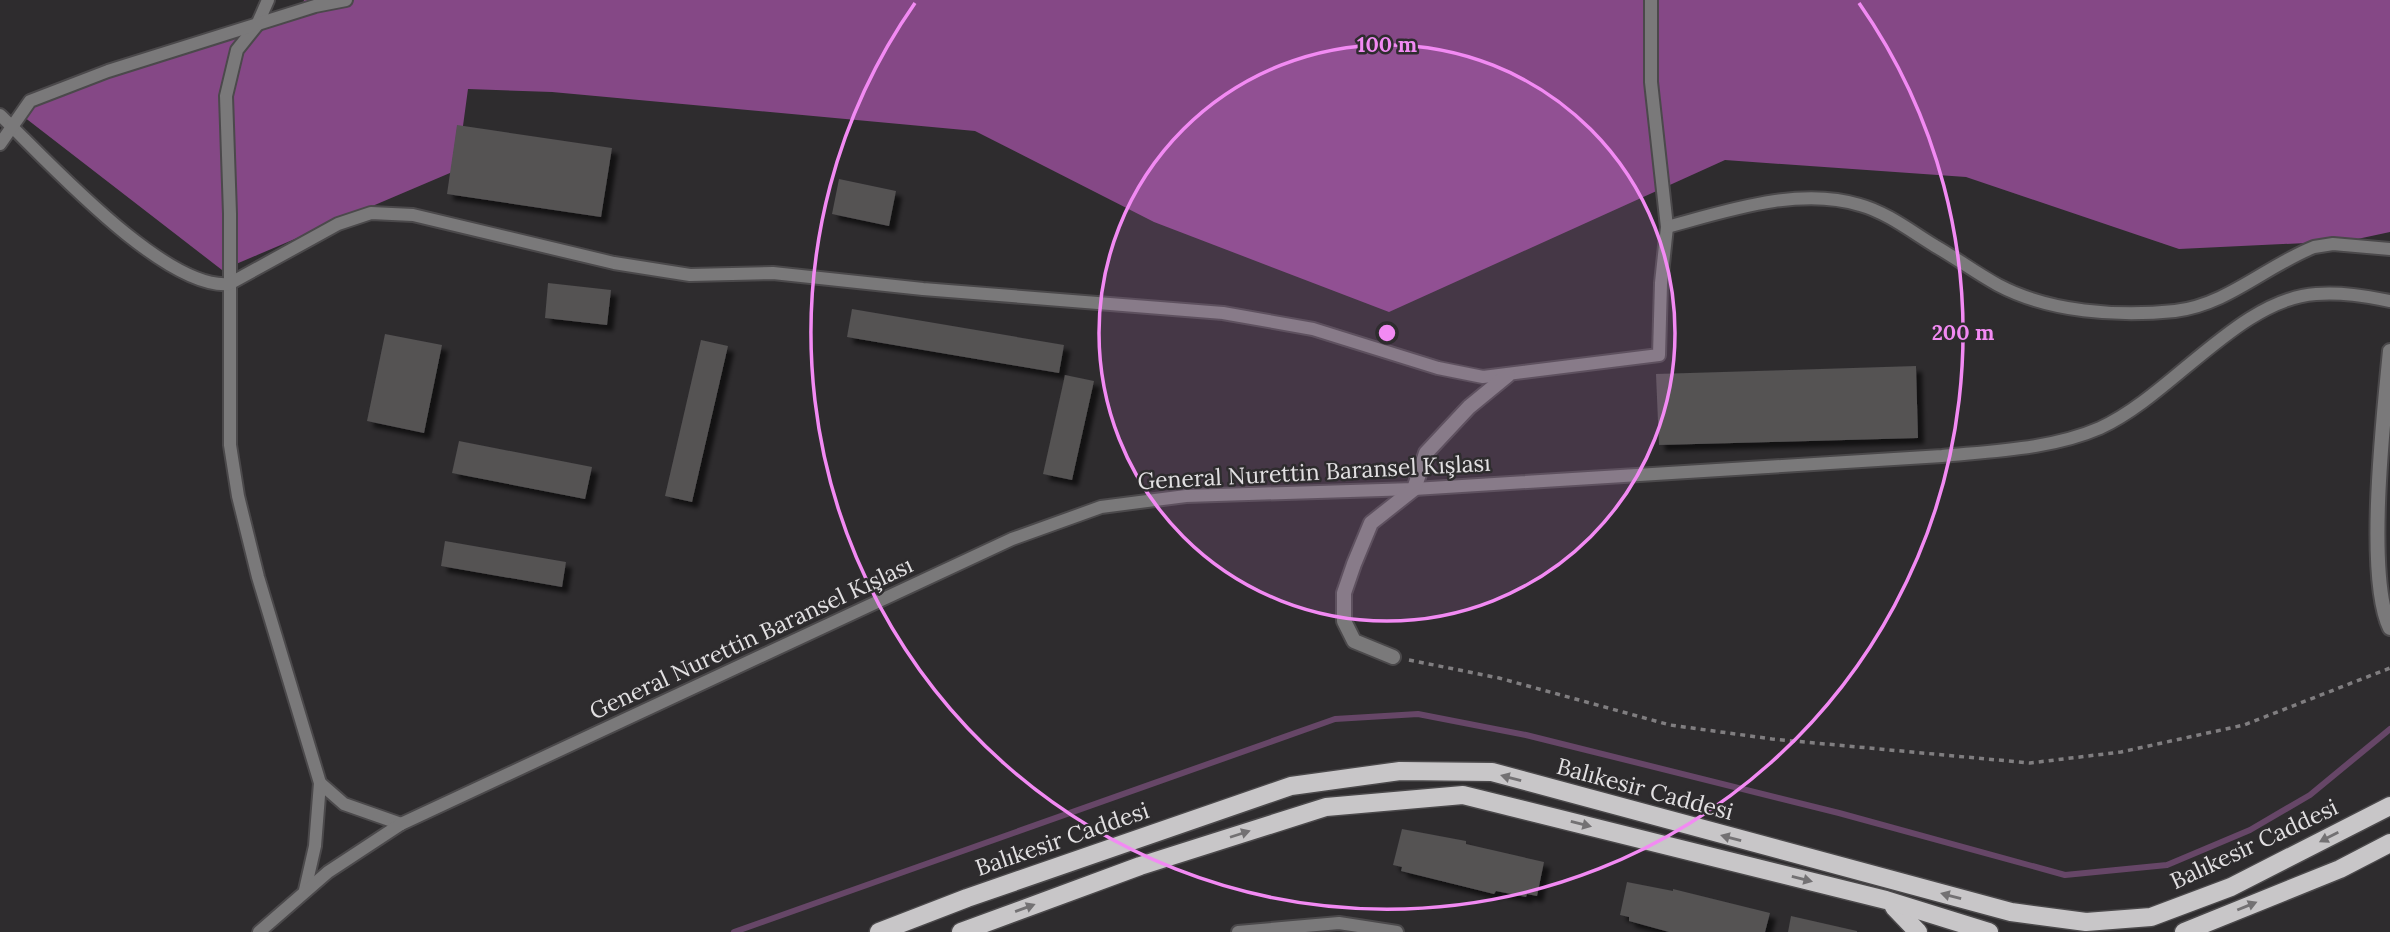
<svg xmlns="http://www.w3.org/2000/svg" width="2390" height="932" font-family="Lora,serif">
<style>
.forest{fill:#854886}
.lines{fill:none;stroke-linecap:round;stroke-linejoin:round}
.stream{stroke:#664667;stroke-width:6}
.building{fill:#545253;filter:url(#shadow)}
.lane-casing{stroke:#4b494b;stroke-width:16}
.street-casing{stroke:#4b494b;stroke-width:18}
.primary-casing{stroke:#4b494b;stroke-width:21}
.path{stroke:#807e80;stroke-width:3.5;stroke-dasharray:5 5;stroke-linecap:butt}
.lane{stroke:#7a797a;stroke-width:12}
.street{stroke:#7a797a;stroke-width:14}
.primary{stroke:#c8c6c8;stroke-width:18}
.oneway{fill:#737173}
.ring{fill:none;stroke:#f28af3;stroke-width:3.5}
.labels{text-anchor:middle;stroke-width:5;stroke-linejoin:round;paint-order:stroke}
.street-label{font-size:23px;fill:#e2e0e2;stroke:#2e2c2e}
.centre{fill:#f28af3;stroke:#2e2c2e;stroke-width:3.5}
.ring-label{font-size:21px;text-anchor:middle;font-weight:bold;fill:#f28af3;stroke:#2e2c2e;stroke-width:5;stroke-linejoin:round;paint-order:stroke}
</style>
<defs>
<filter id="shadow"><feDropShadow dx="6" dy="6" stdDeviation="2" flood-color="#0009"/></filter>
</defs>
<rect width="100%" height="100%" fill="#2e2c2e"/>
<polygon class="forest" points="304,0 2390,0 2390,232 2348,241 2179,249 1966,177 1725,160 1389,312 1154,222 975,131 552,92 468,89 457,170 222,270 15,110 301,10"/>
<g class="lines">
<polyline class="stream" points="734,932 1335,719 1418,714 1526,735 1839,813 2065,875 2167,865 2250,830 2310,795 2390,729"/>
</g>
<g class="building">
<polygon points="457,125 612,148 601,217 447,194"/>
<polygon points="839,179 896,191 889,226 832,214"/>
<polygon points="548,283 611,290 607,325 545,318"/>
<polygon points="852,309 1064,345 1059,373 847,337"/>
<polygon points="385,334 442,345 424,433 367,421"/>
<polygon points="701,340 728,346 692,502 665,496"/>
<polygon points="1916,366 1918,438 1659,445 1656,374"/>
<polygon points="1065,375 1094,381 1072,480 1043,474"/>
<polygon points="459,441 592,467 585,499 452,473"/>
<polygon points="445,541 566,562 562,587 441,566"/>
<polygon points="1402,829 1466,841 1466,844 1544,862 1537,896 1527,894 1526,897 1496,891 1494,894 1401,871 1402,867 1393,865"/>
<polygon points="1627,882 1673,891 1673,889 1770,913 1765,932 1669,932 1629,921 1629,917 1620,915"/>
<polygon points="1791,916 1857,931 1857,932 1788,932"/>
</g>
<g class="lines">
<defs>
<g id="lane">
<polyline points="268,0 257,25 237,50 226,96 230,214 230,445 238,496 258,577 320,783"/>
<path d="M0,115C46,159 164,290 229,284L338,224L371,213L413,215L614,263L690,275L773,273L923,289L1223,313L1313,329L1438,368L1483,377L1659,355L1661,283L1667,227L1651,82V0"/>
<polyline points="0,144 30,101 108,71 315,6 346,0"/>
<path d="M1667,227C1726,211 1799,186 1860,205C1886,212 1912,232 1935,246C1956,258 1976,273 1998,285C2049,312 2117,317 2175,311C2227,305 2266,266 2314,247L2333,244L2390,249"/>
<polyline points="305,890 315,846 320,783 344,804 401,824"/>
<path d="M259,932L328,872L401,824L1012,539L1101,507L1186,496L1414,489L1942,456C1993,451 2052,449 2100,428C2171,396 2239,299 2316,294C2341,292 2365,296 2390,301"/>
<polyline points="1238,932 1339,923 1397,932"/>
</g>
<g id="street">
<path d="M2390,351C2384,413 2365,576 2390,628"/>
<polyline points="1393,657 1354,641 1344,621 1344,593 1354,564 1371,523 1414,489 1426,453 1469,407 1508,375"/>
</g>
<g id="primary">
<polyline points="1894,907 1918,932"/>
<polyline points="879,932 967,898 1291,786 1400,771 1492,772 2011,912 2086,922 2151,917 2231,887 2390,806"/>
<polyline points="961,932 1140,866 1326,807 1463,795 1886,900 1989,932"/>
<polyline points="2184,932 2340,869 2390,843"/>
</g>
</defs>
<use href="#lane" class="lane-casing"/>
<use href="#street" class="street-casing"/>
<use href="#primary" class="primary-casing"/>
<polyline class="path" points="1409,660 1499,678 1670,725 1772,739 2030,763 2121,752 2244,725 2390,668"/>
<use href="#lane" class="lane"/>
<use href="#street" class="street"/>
<use href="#primary" class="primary"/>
</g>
<defs><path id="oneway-solid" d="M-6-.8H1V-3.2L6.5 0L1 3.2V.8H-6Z" transform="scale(1.75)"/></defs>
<g class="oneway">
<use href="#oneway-solid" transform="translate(1511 778) rotate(-165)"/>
<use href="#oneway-solid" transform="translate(1581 824) rotate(14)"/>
<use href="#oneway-solid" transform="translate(1240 834) rotate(-18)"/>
<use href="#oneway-solid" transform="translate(2329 837) rotate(153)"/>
<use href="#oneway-solid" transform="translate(1731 838) rotate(-165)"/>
<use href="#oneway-solid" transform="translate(1802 879) rotate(14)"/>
<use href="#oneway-solid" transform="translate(1951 896) rotate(-165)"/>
<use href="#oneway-solid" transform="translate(2247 906) rotate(-22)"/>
<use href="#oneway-solid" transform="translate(1025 908) rotate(-20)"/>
</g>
<circle cx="1387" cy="333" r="288" fill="#f28af3" fill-opacity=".12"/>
<g class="ring">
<circle cx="1387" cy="333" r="288"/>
<path d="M1859 3A576 576 0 1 1 915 3"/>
</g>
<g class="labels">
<g class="street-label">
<text transform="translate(1314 472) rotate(-3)" y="8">General Nurettin Baransel Kışlası</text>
<text transform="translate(751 638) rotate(-25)" y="8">General Nurettin Baransel Kışlası</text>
<text transform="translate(1645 789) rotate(15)" y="8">Balıkesir Caddesi</text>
<text transform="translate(1062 839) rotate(-19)" y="8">Balıkesir Caddesi</text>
<text transform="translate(2254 844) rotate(-25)" y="8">Balıkesir Caddesi</text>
</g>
</g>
<circle cx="1387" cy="333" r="10" class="centre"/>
<g class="ring-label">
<text x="1387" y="52">100 m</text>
<text x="1963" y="340">200 m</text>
</g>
</svg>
